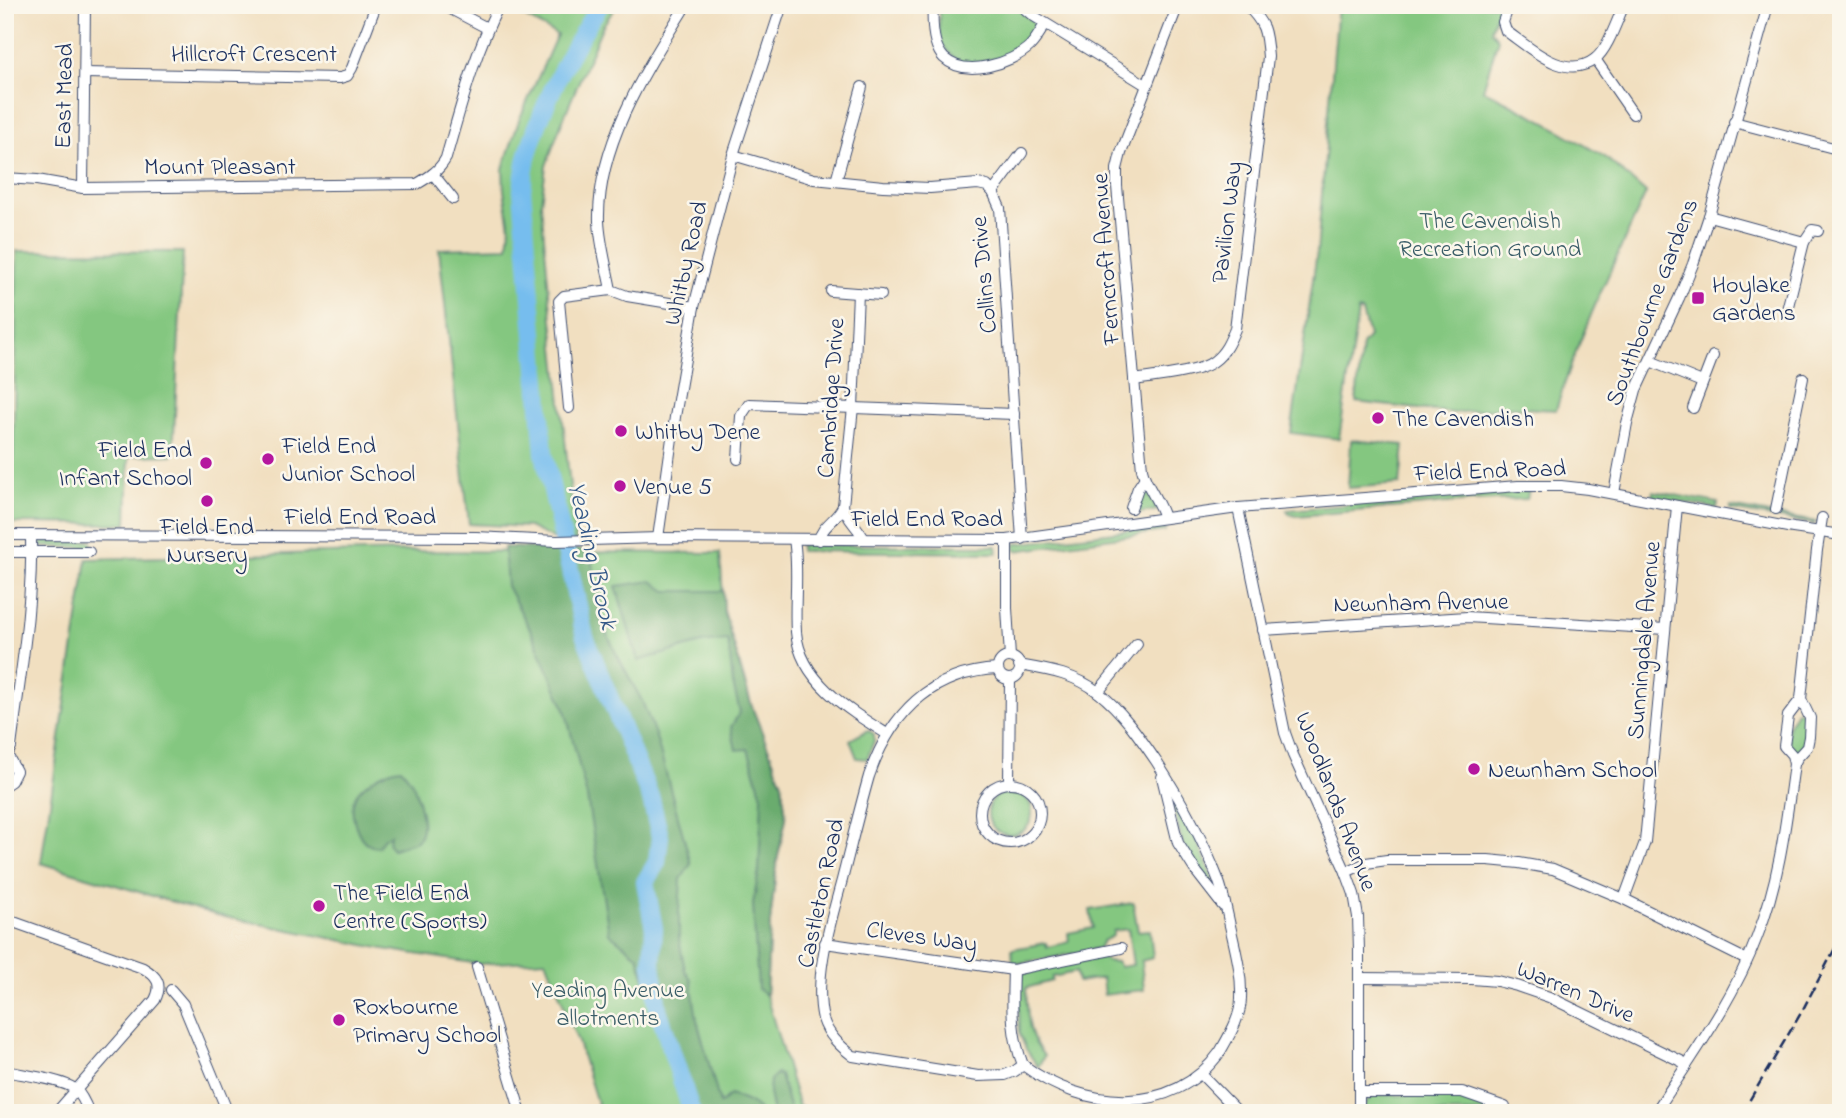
<svg xmlns="http://www.w3.org/2000/svg" width="1846" height="1118" font-family="'Indie Flower',sans-serif">
<style>
.green{fill:#84c780;stroke:#507b6f;stroke-width:2}
.forest{fill:#6bac6e;stroke:#436e66;stroke-width:2}
.lines{fill:none;stroke-linecap:round;stroke-linejoin:round}
.river{stroke:#76bdee;stroke-width:18}
.minor-casing{stroke:#3b496d;stroke-width:12}
.minor{stroke:#fff;stroke-width:10}
.rail{stroke:#1b2f5e;stroke-width:2.5;stroke-dasharray:10 5;stroke-linecap:butt}
.poi-dot{fill:#b5179e;stroke:#fbf7ec;stroke-width:2.5}
.labels{text-anchor:middle;stroke-width:5;stroke-linejoin:round;paint-order:stroke}
.street-label{font-size:24px;fill:#1b2f5e;stroke:#fbf7ec}
.park-label{font-size:24px;fill:#3a5d68;stroke:#fbf7ec}
.poi-label{font-size:24px;fill:#1b2f5e;stroke:#fbf7ec;text-anchor:start}
.water-label{font-size:26px;font-style:italic;fill:#365a89;stroke:#fbf7ec}
</style>
<rect width="100%" height="100%" fill="#fbf7ec"/>
<filter id="ink" filterUnits="userSpaceOnUse"><feTurbulence type="fractalNoise" baseFrequency=".0143" numOctaves="2"/><feDisplacementMap in="SourceGraphic" scale="14" xChannelSelector="R" yChannelSelector="G"/><feConvolveMatrix kernelMatrix="1 2 1 2 8 2 1 2 1" color-interpolation-filters="sRGB"/></filter>
<filter id="wash" filterUnits="userSpaceOnUse"><feTurbulence type="fractalNoise" baseFrequency=".00686" numOctaves="4" result="noise"/><feDisplacementMap in="SourceGraphic" scale="28" xChannelSelector="R" yChannelSelector="G"/><feGaussianBlur stdDeviation="1.57" result="paint"/><feColorMatrix in="noise" values="0 0 0 0 0 0 0 0 0 0 0 0 0 0 0 0 0 1.4 0 .05"/><feComposite in="paint" operator="in"/></filter>
<g filter="url(#wash)">
<rect width="100%" height="100%" fill="#f1dfc0"/>
<g class="green">
<polygon points="508,5 617,5 602,27 561,124 546,166 541,203 549,292 576,541 557,541 529,527 469,524 439,249 508,247 510,227 504,191 503,169 519,120 557,35 507,7"/>
<path d="M939,5H1013L1034,22C1036,47 1009,56 989,60C982,62 973,64 967,63C957,62 946,52 942,43C937,34 940,16 939,5Z"/>
<path d="M1338,5H1499L1491,30L1498,39L1483,90L1538,118L1605,157L1646,193C1613,265 1579,335 1556,410L1505,407L1454,413L1356,402L1362,345L1369,337L1362,312L1358,311L1339,439L1291,433L1317,252Z"/>
<polygon points="17,251 183,252 173,455 129,456 127,524 12,523"/>
<polygon points="1351,440 1404,445 1400,484 1348,488"/>
<polygon points="1146,490 1158,510 1133,514 1140,494"/>
<polygon points="1529,491 1526,499 1472,501 1296,516 1289,514 1287,510 1478,494"/>
<polygon points="1653,491 1718,503 1717,508 1652,497"/>
<polygon points="1731,507 1816,522 1814,524 1730,510"/>
<polygon points="1165,526 1165,531 1016,551 1015,544"/>
<polygon points="42,541 92,541 92,547 40,547"/>
<polygon points="800,545 996,546 997,553 800,551"/>
<polygon points="407,551 720,553 724,611 752,707 782,783 786,818 777,861 770,923 766,995 799,1107 833,1113 600,1113 578,1042 546,960 479,964 384,949 220,916 41,863 87,559"/>
<path d="M1798,710L1802,711L1806,715L1804,746L1796,751H1791C1785,734 1786,724 1798,710Z"/>
<polygon points="868,730 874,734 874,741 867,759 857,758 850,740"/>
<circle cx="1010" cy="813" r="22"/>
<polygon points="1172,795 1192,828 1217,889 1216,890 1183,845 1171,799"/>
<path d="M1133,903L1138,931L1150,930L1153,958L1141,961L1144,990L1104,995L1102,978L1078,982L1076,972L1052,977V981L1026,988C1028,1014 1026,1034 1044,1056L1038,1067L1026,1049L1020,1035L1018,985C1019,981 1019,977 1022,974C1029,968 1088,960 1101,957L1107,961L1117,962L1120,967L1133,965L1128,929L1113,931V936L1103,941L1099,948L1056,957L1013,964L1012,949L1046,943L1047,947L1069,942L1068,933L1093,928L1090,910Z"/>
<path d="M1376,1095C1402,1096 1480,1090 1495,1113H1364C1365,1104 1367,1099 1376,1095Z"/>
</g>
<g class="forest">
<path d="M504,547L583,550L592,563L599,593L600,618L616,653L642,701L656,737L691,864L681,879L679,911V939L685,970L691,979L697,1020L720,1104L730,1095C741,1099 754,1103 761,1113H685L638,956L609,933L587,797L565,709L531,631L507,586Z"/>
<polygon points="652,581 666,591 723,591 724,611 740,668 752,707 782,783 786,818 777,861 770,923 766,995 758,989 753,904 759,870 762,796 748,749 736,750 731,727 740,712 733,684 728,640 702,643 638,661 616,586"/>
<path d="M401,768C416,785 415,789 420,809C423,822 424,830 417,841L393,849L388,843L390,834L383,839L378,847C374,846 371,847 368,844C357,838 351,814 353,803C356,786 386,769 401,768Z"/>
<polygon points="777,1074 780,1075 791,1113 773,1113 769,1093 770,1080"/>
</g>
<g class="lines">
<path class="river" d="M600,5C571,49 546,97 530,147C525,160 524,176 522,190L544,454L585,637L651,799L660,837L657,862L645,882L654,928L652,964L658,1009L692,1113"/>
</g>
</g>
<g filter="url(#ink)">
<g class="lines">
<defs>
<g id="minor">
<polyline points="443,5 487,28"/>
<path d="M686,5C647,68 597,144 599,221C600,244 607,268 611,290L627,296L694,307"/>
<path d="M933,5C932,21 932,46 944,58C965,78 1011,64 1030,46C1036,40 1041,31 1045,24"/>
<polyline points="1020,5 1032,15 1146,85"/>
<path d="M1509,5L1503,22L1506,31C1529,47 1565,82 1595,59C1608,49 1617,20 1624,5"/>
<polyline points="1595,59 1633,114"/>
<polyline points="85,73 340,78 347,76 352,68 376,5"/>
<polyline points="1734,122 1841,150"/>
<polyline points="733,155 814,179 883,186 930,188 978,184 987,186 993,192 1000,208 1022,539"/>
<polyline points="433,174 453,199"/>
<path d="M5,178L37,180L83,188L417,184C429,177 439,171 446,158C462,103 473,57 499,5"/>
<polyline points="836,181 862,87"/>
<polyline points="83,188 85,5"/>
<polyline points="993,192 1022,153"/>
<polyline points="1709,216 1804,242 1787,310"/>
<polyline points="1804,242 1812,230 1818,231"/>
<polyline points="831,291 881,295"/>
<path d="M858,293L853,407L843,506C847,519 858,527 864,539"/>
<polyline points="1650,361 1702,382"/>
<path d="M1134,380C1153,377 1200,373 1214,361C1225,353 1230,341 1235,329L1268,57C1266,31 1265,23 1246,5"/>
<polyline points="569,408 559,301 564,296 611,290"/>
<polyline points="1693,408 1713,356"/>
<polyline points="738,459 741,416 749,404 1014,414"/>
<polyline points="1614,493 1627,423 1636,390 1679,298 1693,264 1709,216 1768,5"/>
<polyline points="1131,508 1138,488 1144,479"/>
<polyline points="1238,508 1285,733 1293,755 1346,872 1354,894 1358,917 1359,950 1359,1113"/>
<polyline points="1776,509 1803,378"/>
<path d="M1164,518C1159,500 1146,487 1142,469L1117,186V169L1121,153L1178,5"/>
<polyline points="5,535 476,537 557,541 658,538 1007,540 1238,508 1518,486 1561,486 1588,489 1793,528 1841,535"/>
<polyline points="658,538 675,417 694,307 733,155 782,5"/>
<path d="M794,539C799,570 794,601 796,632C800,681 850,711 887,734"/>
<path d="M819,540C822,525 837,520 843,506"/>
<polyline points="1007,540 1007,608 1010,657"/>
<polyline points="5,552 89,552"/>
<polyline points="1263,630 1467,617 1665,629"/>
<circle cx="1009" cy="668" r="11"/>
<path d="M1019,665C1048,670 1075,674 1098,692C1122,711 1139,736 1156,761C1180,798 1202,837 1218,879C1224,895 1227,913 1231,930C1236,952 1242,975 1241,998C1241,1017 1229,1036 1220,1052C1173,1118 1083,1110 1023,1065"/>
<path d="M998,669C930,672 890,715 869,776C859,811 851,845 842,880C831,921 813,977 823,1019C828,1035 840,1046 853,1056L978,1076L1005,1075L1015,1071L1023,1065"/>
<polyline points="1098,692 1137,644"/>
<path d="M5,760L11,747C20,676 33,606 31,535"/>
<polyline points="1794,764 1792,755 1784,746 1788,716 1801,699 1817,550 1822,518"/>
<polyline points="1162,777 1178,843 1195,870 1223,906"/>
<polyline points="1009,783 1010,679"/>
<circle cx="1010" cy="813" r="30"/>
<polyline points="5,785 11,781 16,771 8,756"/>
<polyline points="1346,872 1366,863 1387,860 1488,860 1519,863 1553,869 1624,899 1747,960"/>
<polyline points="1624,899 1645,842 1677,506"/>
<path d="M5,919L143,968C157,976 163,984 155,1000L56,1113"/>
<polyline points="825,943 1013,970"/>
<polyline points="477,967 521,1113"/>
<polyline points="1360,978 1472,979 1497,981 1517,986 1549,997 1687,1064"/>
<polyline points="171,990 183,1004 228,1113"/>
<path d="M1023,1065C1010,1032 1012,1005 1013,970L1121,948"/>
<path d="M5,1071C23,1075 61,1079 75,1089C82,1095 86,1105 89,1113"/>
<polyline points="1202,1075 1239,1113"/>
<polyline points="1360,1092 1462,1092 1505,1107"/>
<path d="M1655,1113C1692,1056 1733,1001 1757,937C1779,882 1786,823 1794,764L1797,758L1807,747L1809,737L1810,718L1801,699"/>
</g>
</defs>
<use href="#minor" class="minor-casing"/>
<use href="#minor" class="minor"/>
<polyline class="rail" points="1742,1113 1801,1013 1841,937"/>
</g>
</g>
<g class="poi-dot">
<rect x="1691" y="291" width="14" height="14" rx="3.5"/>
<circle cx="1378" cy="418" r="7"/>
<circle cx="621" cy="431" r="7"/>
<circle cx="268" cy="459" r="7"/>
<circle cx="206" cy="463" r="7"/>
<circle cx="620" cy="486" r="7"/>
<circle cx="207" cy="501" r="7"/>
<circle cx="1474" cy="769" r="7"/>
<circle cx="319" cy="906" r="7"/>
<circle cx="339" cy="1020" r="7"/>
</g>
<g class="labels">
<g class="street-label">
<text x="254" y="61">Hillcroft Crescent</text>
<text transform="translate(63 96) rotate(-89)" y="8">East Mead</text>
<text x="220" y="174">Mount Pleasant</text>
<text transform="translate(1226 222) rotate(-83)" y="8">Pavilion Way</text>
<text transform="translate(1105 259) rotate(-94)" y="8">Ferncroft Avenue</text>
<text transform="translate(685 263) rotate(-77)" y="8">Whitby Road</text>
<text transform="translate(983 275) rotate(-95)" y="8">Collins Drive</text>
<text transform="translate(1651 302) rotate(-69)" y="8">Southbourne Gardens</text>
<text transform="translate(830 398) rotate(-86)" y="8">Cambridge Drive</text>
<text transform="translate(1490 470) rotate(-2)" y="8">Field End Road</text>
<text x="360" y="524">Field End Road</text>
<text x="927" y="526">Field End Road</text>
<text transform="translate(1421 602) rotate(-1)" y="8">Newnham Avenue</text>
<text transform="translate(1643 640) rotate(-85)" y="8">Sunningdale Avenue</text>
<text transform="translate(1337 801) rotate(69)" y="8">Woodlands Avenue</text>
<text transform="translate(820 893) rotate(-78)" y="8">Castleton Road</text>
<text transform="translate(922 936) rotate(8)" y="8">Cleves Way</text>
<text transform="translate(1576 991) rotate(23)" y="8">Warren Drive</text>
</g>
<g class="park-label">
<text x="1490" y="228">The Cavendish<tspan x="1490" dy="28">Recreation Ground</tspan></text>
<text x="608" y="997">Yeading Avenue<tspan x="608" dy="28">allotments</tspan></text>
</g>
<g class="poi-label">
<text x="1712" y="292">Hoylake<tspan x="1712" dy="28">Gardens</tspan></text>
<text x="1392" y="426">The Cavendish</text>
<text x="635" y="439">Whitby Dene</text>
<text x="282" y="453">Field End<tspan x="282" dy="28">Junior School</tspan></text>
<text x="192" y="457" text-anchor="end">Field End<tspan x="192" dy="28">Infant School</tspan></text>
<text x="634" y="494">Venue 5</text>
<text x="207" y="534" text-anchor="middle">Field End<tspan x="207" dy="28">Nursery</tspan></text>
<text x="1488" y="777">Newnham School</text>
<text x="333" y="900">The Field End<tspan x="333" dy="28">Centre (Sports)</tspan></text>
<text x="353" y="1014">Roxbourne<tspan x="353" dy="28">Primary School</tspan></text>
</g>
<g class="water-label">
<text transform="translate(594 555) rotate(77)" y="9">Yeading Brook</text>
</g>
</g>
<rect width="1846" height="1118" fill="none" stroke="#fbf7ec" stroke-width="28"/>
</svg>
